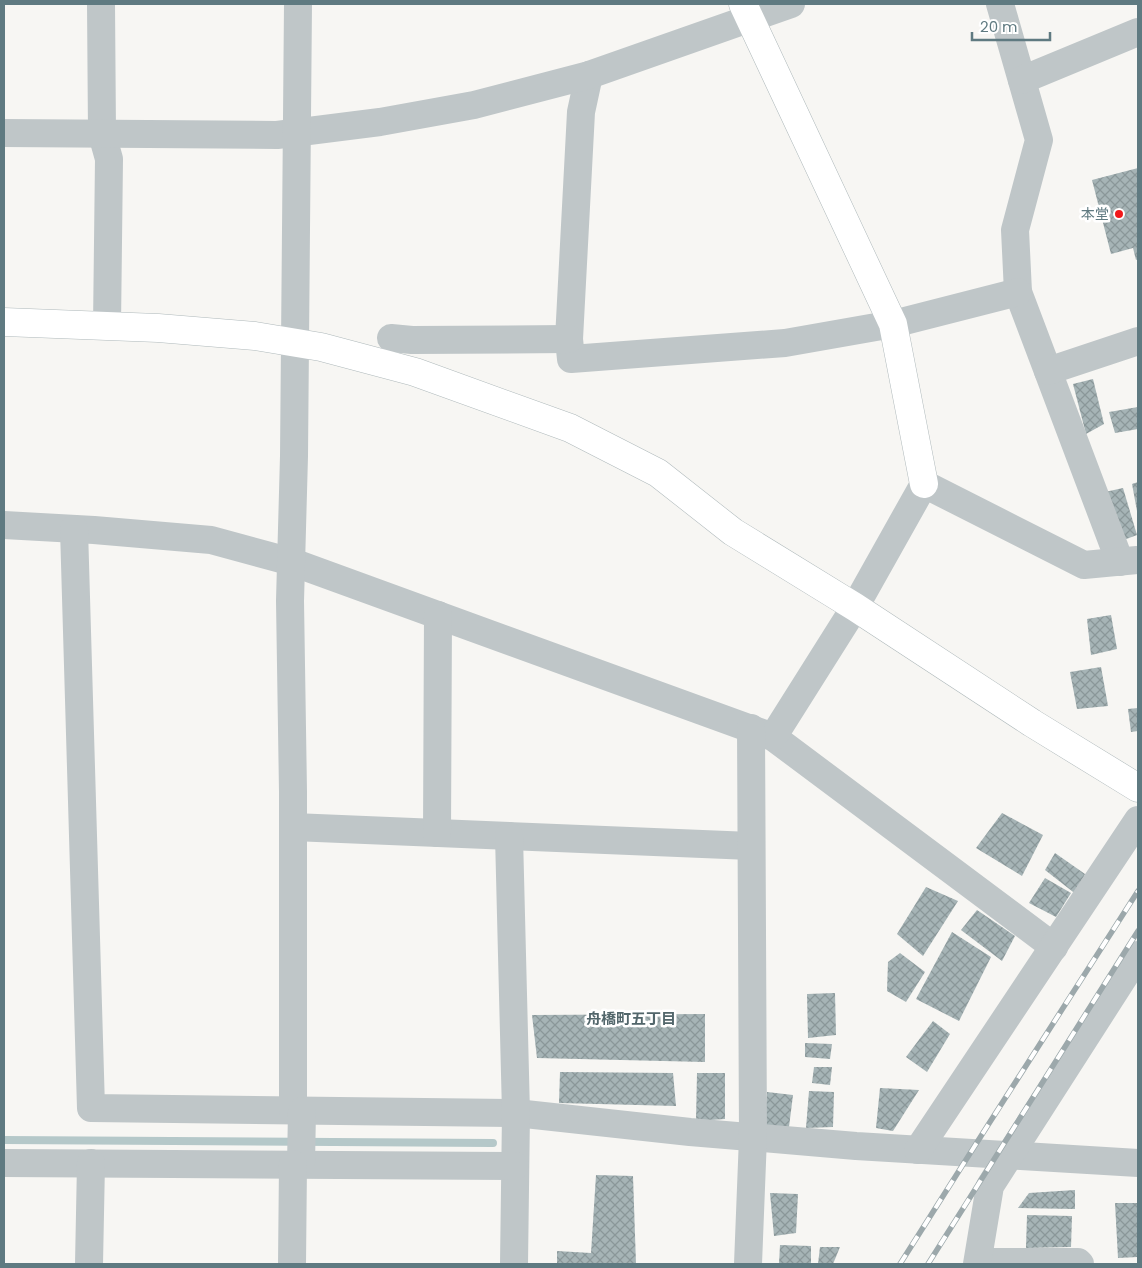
<svg xmlns="http://www.w3.org/2000/svg" width="1142" height="1268" font-family="Poppins,'Noto Sans JP',sans-serif">
<style>
.lines{fill:none;stroke-linecap:round;stroke-linejoin:round}
.stream{stroke:#b5c8c9;stroke-width:8}
.building{fill:url(#building-cross-hatch)}
.secondary-casing{stroke:#afb9bb;stroke-width:29}
.street{stroke:#bfc6c8;stroke-width:28}
.secondary{stroke:#fff;stroke-width:28}
.rail-casing{stroke:#9ca8ab;stroke-width:5.5}
.rail{stroke:#fff;stroke-width:4;stroke-dasharray:11;stroke-linecap:butt}
.poi-dot{fill:#f2181a;stroke:#fff;stroke-width:2}
.labels{text-anchor:middle;stroke-width:5;stroke-linejoin:round;paint-order:stroke}
.poi-label{font-size:14px;fill:#5f7a81;stroke:#fff;text-anchor:end}
.neighbourhood-label{font-size:15px;font-weight:bold;fill:#52666b;stroke:#fff}
</style>
<defs>
<pattern id="building-cross-hatch" width="8" height="8" patternUnits="userSpaceOnUse" patternTransform="scale(1.25)"><rect width="8" height="8" fill="#a6b4b6"/><path d="M0 0l8 8M0 8l8-8" fill="none" stroke="#8a9799"/></pattern>
</defs>
<rect width="100%" height="100%" fill="#f7f6f3"/>
<g class="lines">
<polyline class="stream" points="4,1140 493,1143"/>
</g>
<g class="building">
<polygon points="1138,168 1138,259 1136,260 1133,248 1111,254 1092,180"/>
<polygon points="1093,379 1104,424 1086,434 1073,384"/>
<polygon points="1138,407 1138,429 1115,433 1109,412"/>
<polygon points="1138,482 1138,511 1137,511 1132,484"/>
<polygon points="1123,488 1137,535 1121,541 1105,492"/>
<polygon points="1111,615 1117,649 1091,655 1087,619"/>
<polygon points="1101,667 1108,706 1077,709 1070,672"/>
<polygon points="1138,708 1138,731 1131,732 1128,709"/>
<polygon points="1002,813 1043,835 1022,876 976,848"/>
<polygon points="1055,853 1085,874 1077,895 1045,870"/>
<polygon points="1045,878 1071,893 1056,917 1029,903"/>
<polygon points="926,887 958,901 923,956 897,934"/>
<polygon points="977,910 1015,936 1002,961 961,930"/>
<polygon points="952,932 991,957 959,1021 916,999"/>
<polygon points="900,953 925,972 906,1002 887,991 888,962"/>
<polygon points="835,993 836,1035 808,1038 807,994"/>
<polygon points="705,1014 705,1062 537,1058 532,1015"/>
<polygon points="933,1021 950,1034 927,1072 906,1057"/>
<polygon points="805,1043 832,1044 830,1059 805,1057"/>
<polygon points="814,1067 832,1067 830,1085 812,1083"/>
<polygon points="560,1072 673,1073 676,1106 559,1103"/>
<polygon points="697,1073 725,1073 725,1119 696,1121"/>
<polygon points="880,1088 919,1090 893,1131 876,1128"/>
<polygon points="809,1091 834,1092 833,1127 806,1128"/>
<polygon points="767,1092 793,1095 789,1127 764,1125"/>
<polygon points="596,1175 633,1176 636,1264 557,1264 557,1251 591,1253"/>
<polygon points="1075,1190 1075,1209 1018,1208 1029,1193"/>
<polygon points="770,1193 798,1194 796,1233 774,1236"/>
<polygon points="1115,1203 1138,1203 1138,1257 1118,1258"/>
<polygon points="1027,1215 1072,1216 1071,1247 1026,1248"/>
<polygon points="780,1245 811,1246 811,1264 779,1264"/>
<polygon points="820,1247 840,1247 833,1264 818,1264"/>
</g>
<g class="lines">
<defs>
<g id="secondary">
<polyline points="743,4 893,324 924,484"/>
<polyline points="4,322 158,328 255,336 321,347 415,372 570,428 658,473 733,532 855,607 1032,723 1138,788"/>
</g>
</defs>
<use href="#secondary" class="secondary-casing"/>
<g class="street">
<polyline points="101,4 102,134 109,159 107,326"/>
<polyline points="1000,4 1039,140 1015,230 1018,292 1120,562"/>
<polyline points="589,75 581,112 569,339 571,359 785,343 893,324 1018,292"/>
<polyline points="1022,80 1138,32"/>
<polyline points="4,133 277,135 380,122 474,105 589,75 791,4"/>
<polyline points="391,338 412,340 569,339"/>
<polyline points="1048,371 1138,341"/>
<polyline points="4,525 94,530 211,540 292,562 773,737 1054,947"/>
<polyline points="74,529 91,1108 516,1113 690,1132 856,1146 1138,1163"/>
<polyline points="773,737 855,607 924,484 1084,565 1137,560"/>
<polyline points="293,827 751,846"/>
<polyline points="437,833 438,615"/>
<polyline points="509,836 516,1113 514,1264"/>
<polyline points="293,1111 293,792 290,601 294,456 298,4"/>
<polyline points="918,1150 1138,820"/>
<polyline points="4,1163 515,1166"/>
<polyline points="301,1164 302,1111"/>
<polyline points="979,1262 1078,1262 1080,1264"/>
<polyline points="89,1264 91,1163"/>
<polyline points="292,1264 293,1164"/>
<polyline points="748,1264 753,1137 751,728"/>
<polyline points="977,1264 990,1186 1138,955"/>
</g>
<use href="#secondary" class="secondary"/>
<defs>
<g id="rail">
<polyline points="900,1264 988,1125 1138,891"/>
<polyline points="928,1264 1138,931"/>
</g>
</defs>
<use href="#rail" class="rail-casing"/>
<use href="#rail" class="rail"/>
</g>
<circle class="poi-dot" cx="1119" cy="214" r="5"/>
<g class="labels">
<g class="poi-label">
<text x="1109" y="219">本堂</text>
</g>
<g class="neighbourhood-label">
<text x="631" y="1024">舟橋町五丁目</text>
</g>
</g>
<rect width="1142" height="1268" fill="none" stroke="#5f7a81" stroke-width="10"/>
<path d="M972 32v8h78v-8" fill="none" stroke="#5f7a81" stroke-width="2.5"/>
<text x="980" y="32" font-size="15" fill="#5f7a81" stroke="#ffffff" stroke-width="4" paint-order="stroke">20 m</text>
</svg>
